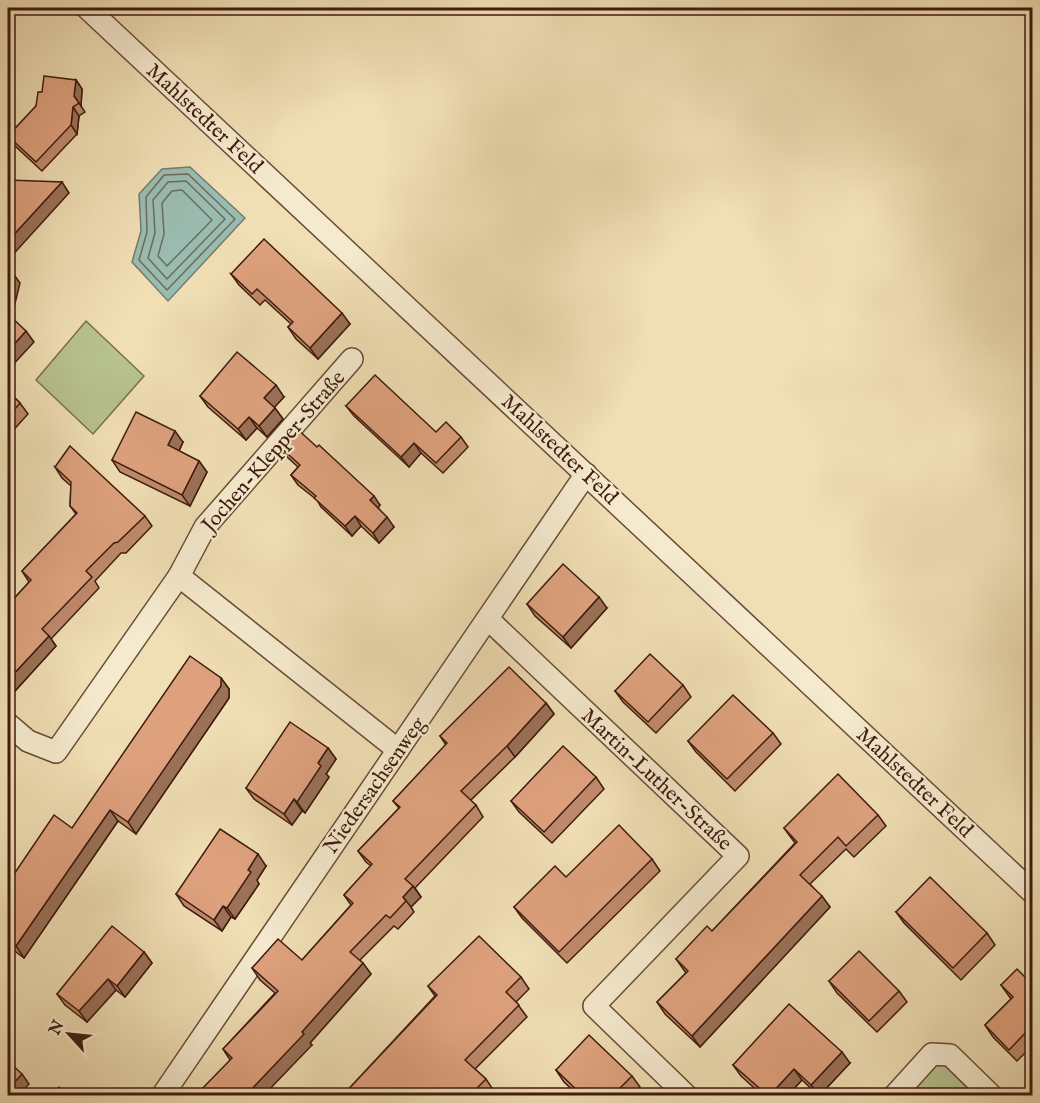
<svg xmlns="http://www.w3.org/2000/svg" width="1040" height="1103" font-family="'IM FELL English',serif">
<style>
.green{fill:#b7c28f;stroke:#7a6e4e;stroke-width:1.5}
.water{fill:#9abcb0;stroke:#757c6f;stroke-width:1.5}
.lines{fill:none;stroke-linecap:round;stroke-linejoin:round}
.shore{stroke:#6c6c5f;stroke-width:1.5}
.street-casing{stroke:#6a4c38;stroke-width:24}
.street{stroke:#f5eace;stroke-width:21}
.wall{fill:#bf8a6c;stroke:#3e1b0e;stroke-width:1.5}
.shaded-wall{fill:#9b7158;stroke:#3e1b0e;stroke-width:1.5}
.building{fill:#dea17e;stroke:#3e1b0e;stroke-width:1.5}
.labels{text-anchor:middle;stroke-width:4.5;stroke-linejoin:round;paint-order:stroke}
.street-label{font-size:21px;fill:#3e1b0e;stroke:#f5eace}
</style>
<rect width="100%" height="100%" fill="#f0deb4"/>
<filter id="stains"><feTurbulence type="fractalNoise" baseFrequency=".00333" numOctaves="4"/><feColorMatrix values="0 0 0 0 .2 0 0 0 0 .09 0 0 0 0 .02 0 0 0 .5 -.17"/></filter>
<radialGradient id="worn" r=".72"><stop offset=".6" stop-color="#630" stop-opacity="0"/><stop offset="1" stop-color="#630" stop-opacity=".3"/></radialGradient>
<g class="green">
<polygon points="86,321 144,376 93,434 36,380"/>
<polygon points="936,1064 944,1065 975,1095 907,1096"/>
</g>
<polygon class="water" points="190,167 245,218 168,301 132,262 141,231 139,194 162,169"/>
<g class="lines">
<g class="shore">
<polygon points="188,174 235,219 167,290 139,260 147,232 146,197 164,175"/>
<polygon points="186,181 225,219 167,279 148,258 155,233 153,200 168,182"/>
<polygon points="182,190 212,220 167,266 158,256 164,234 162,203 172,191"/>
</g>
<defs>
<g id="street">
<polyline points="87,8 1032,892"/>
<polyline points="179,576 205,527 352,359"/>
<polyline points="488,619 738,856 594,1006 687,1096"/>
<polyline points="8,724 28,741 56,752 179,576 398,750"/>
<polyline points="162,1096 586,474"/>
<polyline points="894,1096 932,1054 950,1055 992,1096"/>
</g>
</defs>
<use href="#street" class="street-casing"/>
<use href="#street" class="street"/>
</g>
<g class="wall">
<polygon points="76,80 82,89 81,106 85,112 79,116 77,134 42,171 14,145 8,136 36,106 42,92"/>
<polygon points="231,274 350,324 318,359 296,339 288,327 291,324 265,300 260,305 239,285"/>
<polygon points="8,391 20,403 28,414 8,436"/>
<polygon points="200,396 284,397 274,407 283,419 267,437 257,428 246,440 208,407"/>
<polygon points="346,406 436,432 461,437 468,447 443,473 421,453 409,467 354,416"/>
<polygon points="183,442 179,451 199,461 207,472 190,506 120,472 112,460"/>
<polygon points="278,445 380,505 378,508 394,527 379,543 361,526 352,536 321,507 317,500 298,485 291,475 298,467 285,455"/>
<polygon points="55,467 145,516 152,526 126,553 121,553 95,581 99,588 51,639 56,646 15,691 8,683 8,605 29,582 22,571 76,514 70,506 71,486 62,478"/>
<polygon points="527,604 607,608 571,648 535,616"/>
<polygon points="221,678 229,689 229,698 136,834 118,821 24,958 8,946 8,883 72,828"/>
<polygon points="683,685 691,697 656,733 623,702 615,691"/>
<polygon points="546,703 554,714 515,757 470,801 476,805 483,817 415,888 421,897 411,907 414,912 398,929 394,926 360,960 371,974 310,1043 312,1045 230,1060 223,1049 275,993 260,980 252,968 302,960 351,905 344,895 371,866 366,862 358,851 399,808 393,801 446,745 440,736"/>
<polygon points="773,733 781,744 735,791 696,752 688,741"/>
<polygon points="328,748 336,759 326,774 329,777 305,813 302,811 292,825 254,799 246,788"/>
<polygon points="596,777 604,789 552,843 519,812 511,801"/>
<polygon points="878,815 886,826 854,857 846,849 810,884 830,907 700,1047 665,1014 657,1002 686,973 676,959 712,931 795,843 784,828"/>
<polygon points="652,859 660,871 567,963 522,918 514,907"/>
<polygon points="266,866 257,880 259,884 235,919 231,917 222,931 184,906 176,894"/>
<polygon points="896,912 987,933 995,945 961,980 904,923"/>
<polygon points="144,952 152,963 125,997 116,990 87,1022 65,1005 57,994"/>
<polygon points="521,977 529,989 516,1002 527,1017 475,1069 486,1079 494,1091 489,1095 343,1095 435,996 428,986"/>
<polygon points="829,981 899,991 907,1002 877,1032 837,993"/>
<polygon points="1032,984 1032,1046 1017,1061 993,1037 985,1025 1011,999 1001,985"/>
<polygon points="850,1063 820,1095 818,1095 802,1080 788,1095 762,1095 741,1076 733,1065"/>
<polygon points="556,1070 632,1076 640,1087 632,1095 578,1095 564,1082"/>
</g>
<g class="shaded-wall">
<polygon points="76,80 82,89 81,106 74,96"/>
<polygon points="73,107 79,116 77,134 71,125"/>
<polygon points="62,182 69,193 8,260 8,241"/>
<polygon points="12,272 20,283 11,320 8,316 8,292"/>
<polygon points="342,313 350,324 318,359 310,348"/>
<polygon points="26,331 34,342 8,370 8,351"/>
<polygon points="276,385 284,397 272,410 264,398"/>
<polygon points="275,408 283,419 267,437 259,426"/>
<polygon points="249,417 257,428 246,440 238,429"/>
<polygon points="175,431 183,442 176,457 168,445"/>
<polygon points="414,443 421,453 409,467 401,457"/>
<polygon points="199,461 207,472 190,506 182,495"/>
<polygon points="374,496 380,505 376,510 370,500"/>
<polygon points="355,516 361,526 352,536 345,526"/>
<polygon points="387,517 394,527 379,543 373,533"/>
<polygon points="599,597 607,608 571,648 563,637"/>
<polygon points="49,636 56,646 15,691 8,680"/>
<polygon points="221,678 229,689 229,698 136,834 128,822"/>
<polygon points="546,703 554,714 515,757 507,746"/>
<polygon points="328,748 336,759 326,774 329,777 305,813 297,802 318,763"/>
<polygon points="294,799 302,811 292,825 284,814"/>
<polygon points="110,810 118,821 24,958 16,946"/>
<polygon points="258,854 266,866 257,880 259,884 235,919 227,908 248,870"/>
<polygon points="413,886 421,897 411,907 403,897"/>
<polygon points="822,896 830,907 700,1047 692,1036"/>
<polygon points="223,906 231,917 222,931 214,920"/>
<polygon points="144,952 152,963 125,997 117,986"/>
<polygon points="363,963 371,974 310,1043 312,1045 264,1095 249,1095 247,1094"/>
<polygon points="108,979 116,990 87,1022 79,1011"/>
<polygon points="842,1052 850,1063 820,1095 819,1095 811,1085"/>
<polygon points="794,1069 802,1080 788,1095 770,1095"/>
<polygon points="22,1074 29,1084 19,1095 8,1095 8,1089"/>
</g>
<g class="building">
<polygon points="44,76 76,80 74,96 79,103 73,107 71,125 36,162 8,136 36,106 38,92 42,92"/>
<polygon points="8,180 62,182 8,241"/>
<polygon points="264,239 342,313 310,348 288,327 293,322 257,289 252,294 231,274"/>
<polygon points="8,268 12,272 8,292"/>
<polygon points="8,314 26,331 8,351"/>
<polygon points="237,352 276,385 264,398 275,408 259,426 249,417 238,429 200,396"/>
<polygon points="375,375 436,432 446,422 461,437 436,463 414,443 401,457 346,406"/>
<polygon points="8,391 20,403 8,417"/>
<polygon points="136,412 175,431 168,445 199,461 182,495 112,460"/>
<polygon points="295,427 317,447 319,445 374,496 370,500 387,517 373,533 355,516 345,526 314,498 316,496 291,475 300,465 278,445"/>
<polygon points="70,446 145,516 118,542 114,543 86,571 92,577 42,629 49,636 8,680 8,605 31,580 22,571 77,513 70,506 71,482 55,467"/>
<polygon points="563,564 599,597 563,637 527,604"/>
<polygon points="650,654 683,685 648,722 615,691"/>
<polygon points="190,656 221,678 221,686 128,822 110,810 16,946 8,941 8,883 54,815 72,828"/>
<polygon points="509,667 546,703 507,746 461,791 476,805 405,879 413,886 403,897 406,901 390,918 386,915 350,952 363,963 302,1032 304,1034 247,1094 249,1095 196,1095 232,1058 223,1049 278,991 252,968 278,939 302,960 353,903 344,895 372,864 358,851 400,807 393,801 447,743 440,736"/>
<polygon points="733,695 773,733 727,779 688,741"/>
<polygon points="290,722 328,748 318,763 321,766 297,802 294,799 284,814 246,788"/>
<polygon points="563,746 596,777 544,832 511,801"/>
<polygon points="838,774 878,815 846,846 838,837 800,875 822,896 692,1036 657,1002 688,971 676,959 707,926 712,931 797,842 784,828"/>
<polygon points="619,825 652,859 559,952 514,907 555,866 566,877"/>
<polygon points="220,829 258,854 248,870 251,872 227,908 223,906 214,920 176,894"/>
<polygon points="930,877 987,933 953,968 896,912"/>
<polygon points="112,926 144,952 117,986 108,979 79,1011 57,994"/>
<polygon points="479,936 521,977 506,992 519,1005 465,1060 486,1079 470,1095 343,1095 437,995 428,986"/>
<polygon points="859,951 899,991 869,1021 829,981"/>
<polygon points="1017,969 1032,984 1032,994 1030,996 1032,999 1032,1026 1009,1050 985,1025 1013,997 1001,985"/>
<polygon points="789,1004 842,1052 811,1085 794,1069 770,1095 767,1095 733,1065"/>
<polygon points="589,1035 632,1076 613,1095 582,1095 556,1070"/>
<polygon points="8,1061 22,1074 8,1089"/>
<polygon points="59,1087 71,1095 53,1095"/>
</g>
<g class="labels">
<g class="street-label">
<text transform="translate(205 118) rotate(43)" y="7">Mahlstedter Feld</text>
<text transform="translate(560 449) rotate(43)" y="7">Mahlstedter Feld</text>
<text transform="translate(273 451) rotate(-49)" y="7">Jochen-Klepper-Straße</text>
<text transform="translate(657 779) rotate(43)" y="7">Martin-Luther-Straße</text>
<text transform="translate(915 782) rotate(43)" y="7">Mahlstedter Feld</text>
<text transform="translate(374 785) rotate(-55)" y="7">Niedersachsenweg</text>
</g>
</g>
<rect width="1040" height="1103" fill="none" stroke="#f0deb4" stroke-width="30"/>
<rect x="9" y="9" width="1022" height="1085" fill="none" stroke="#3e1b0e" stroke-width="3"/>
<rect x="15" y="15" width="1010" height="1073" fill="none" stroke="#3e1b0e" stroke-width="1.5"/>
<g transform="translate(69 1034) rotate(297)" stroke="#f5eace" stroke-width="4.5" paint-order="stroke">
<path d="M0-4.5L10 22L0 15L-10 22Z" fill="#3e1b0e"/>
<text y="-9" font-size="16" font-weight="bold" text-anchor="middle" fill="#3e1b0e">N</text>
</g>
<rect width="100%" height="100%" filter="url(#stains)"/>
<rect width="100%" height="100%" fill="url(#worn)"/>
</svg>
